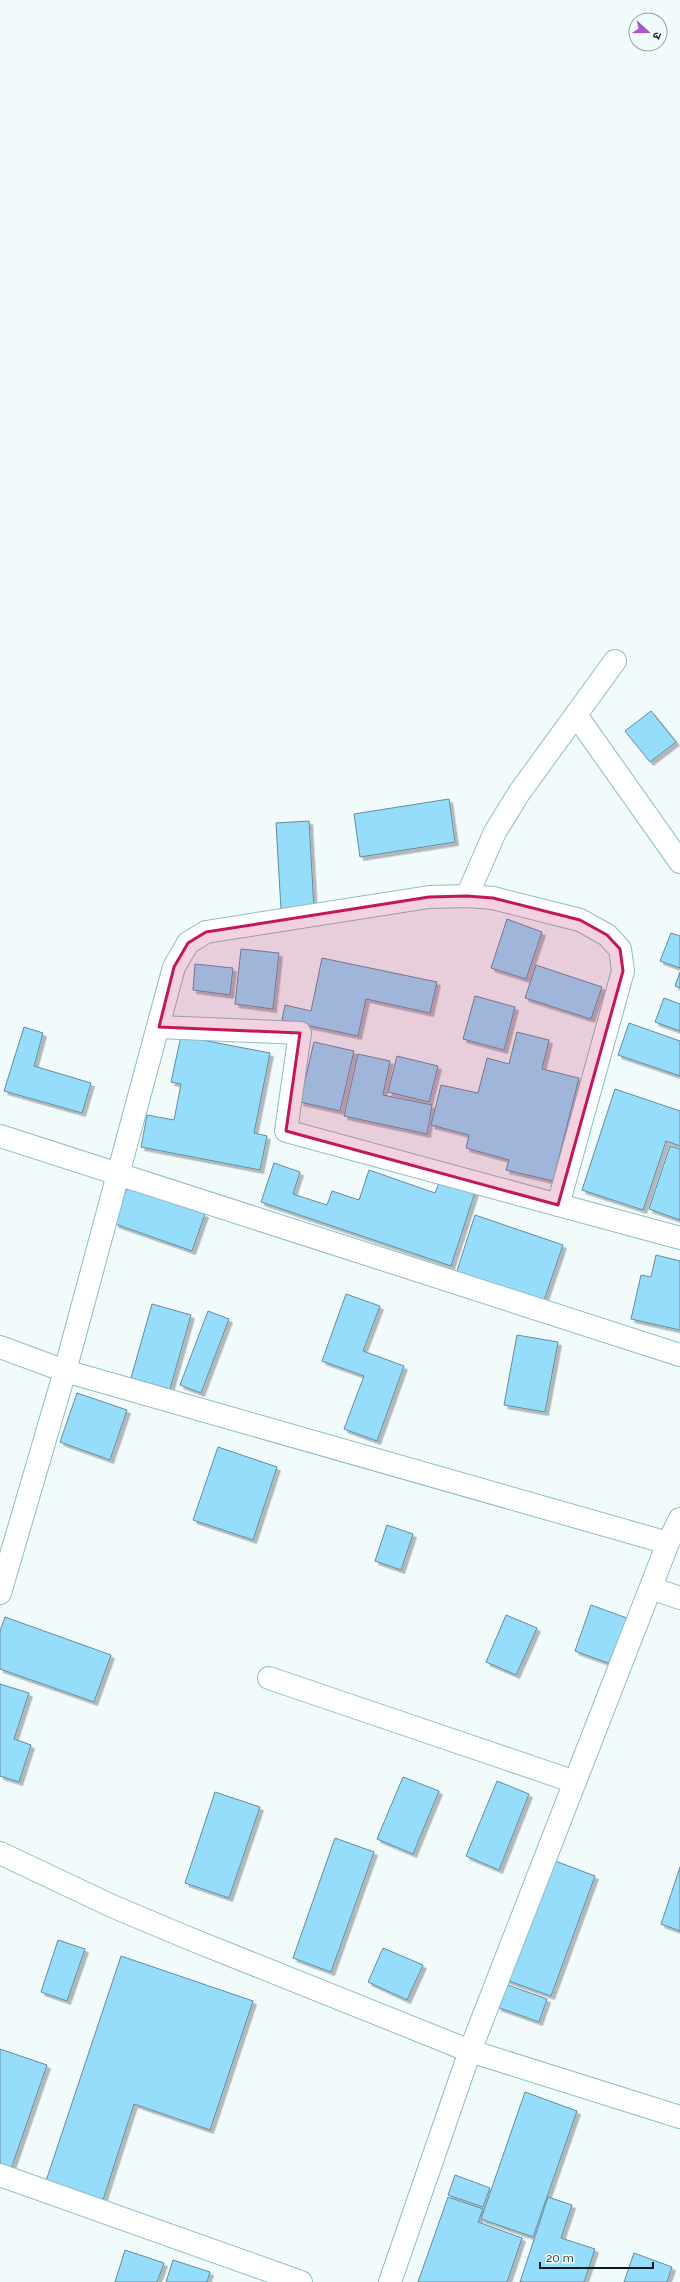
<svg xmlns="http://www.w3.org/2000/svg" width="680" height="2282" font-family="Raleway,'Noto Sans Devanagari',sans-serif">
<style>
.building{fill:#96dcfb;stroke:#658b9d;filter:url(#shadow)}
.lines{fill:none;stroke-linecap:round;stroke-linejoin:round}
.street-casing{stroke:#8fbdc3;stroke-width:24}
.street{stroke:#fff;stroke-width:22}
.marked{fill:#c2185b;fill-opacity:0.2;stroke:#c2185b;stroke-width:3;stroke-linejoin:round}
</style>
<defs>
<filter id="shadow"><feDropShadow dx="3.5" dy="3.5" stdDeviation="0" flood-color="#0004"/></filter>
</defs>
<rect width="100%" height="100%" fill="#f2fbfc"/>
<g class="building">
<polygon points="651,711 676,742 650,762 625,731"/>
<polygon points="449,799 455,842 360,857 354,814"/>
<polygon points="309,821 314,909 281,910 276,823"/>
<polygon points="507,919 542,932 526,979 491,968"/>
<polygon points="671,933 680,936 680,968 660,961"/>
<polygon points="241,949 279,953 273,1009 235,1004"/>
<polygon points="322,958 437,982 430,1013 366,999 358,1036 282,1020 285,1005 311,1011"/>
<polygon points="195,964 233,968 230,995 193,990"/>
<polygon points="536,965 602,987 591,1019 525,998"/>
<polygon points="680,972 680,988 675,986"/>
<polygon points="475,996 515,1007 504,1050 463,1039"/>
<polygon points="664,998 680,1004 680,1031 655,1022"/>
<polygon points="629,1023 680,1041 680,1076 618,1055"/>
<polygon points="24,1027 43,1033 34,1066 91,1083 82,1113 4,1091"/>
<polygon points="517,1032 549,1040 542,1069 579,1078 553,1181 506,1170 509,1160 466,1148 469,1135 431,1125 441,1085 478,1093 487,1058 509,1064"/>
<polygon points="181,1036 270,1053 254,1133 267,1136 260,1170 141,1147 147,1115 174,1120 181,1084 171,1082"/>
<polygon points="314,1042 354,1051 340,1111 300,1102"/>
<polygon points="358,1054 390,1061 383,1095 432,1105 427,1134 344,1116"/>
<polygon points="397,1056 438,1066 429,1102 388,1092"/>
<polygon points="615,1089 680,1111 680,1146 666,1141 643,1210 582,1190"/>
<polygon points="670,1146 680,1149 680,1220 649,1209"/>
<polygon points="274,1163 300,1172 293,1194 327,1205 332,1191 359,1200 369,1170 435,1193 440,1180 475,1192 451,1266 261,1202"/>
<polygon points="127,1187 205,1214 192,1251 115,1224"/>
<polygon points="475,1215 563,1245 541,1309 454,1280"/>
<polygon points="656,1255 680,1261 680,1330 631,1319 641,1275 651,1277"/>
<polygon points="346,1294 380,1306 363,1351 404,1366 377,1441 344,1429 364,1376 322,1361"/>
<polygon points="152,1304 191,1315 170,1389 131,1378"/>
<polygon points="208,1311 229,1319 201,1393 180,1385"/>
<polygon points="517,1335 558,1342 545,1412 504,1405"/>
<polygon points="77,1393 127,1410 110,1460 60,1442"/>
<polygon points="218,1447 277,1467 253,1540 193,1520"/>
<polygon points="387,1525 413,1534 401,1570 375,1561"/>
<polygon points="591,1605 635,1621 619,1667 575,1651"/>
<polygon points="506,1615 537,1628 516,1675 486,1662"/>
<polygon points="5,1617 111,1655 94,1702 0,1669 0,1631"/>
<polygon points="0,1684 29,1693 14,1739 31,1745 19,1782 0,1776"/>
<polygon points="403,1777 439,1791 413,1854 377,1839"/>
<polygon points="497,1781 529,1794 499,1870 466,1856"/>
<polygon points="215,1792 260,1807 229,1898 185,1883"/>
<polygon points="335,1838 374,1852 331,1972 293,1958"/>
<polygon points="550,1859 595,1876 551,1996 506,1980"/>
<polygon points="680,1867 680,1931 661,1924"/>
<polygon points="58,1940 85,1949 67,2001 41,1992"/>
<polygon points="383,1948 423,1965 407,2000 368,1982"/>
<polygon points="121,1956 253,2001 210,2130 134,2104 101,2206 44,2187"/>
<polygon points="505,1984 547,1999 539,2022 497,2007"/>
<polygon points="0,2049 47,2065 10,2172 0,2169"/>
<polygon points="525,2092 577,2111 533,2237 481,2219"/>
<polygon points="455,2175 490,2188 483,2207 448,2195"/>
<polygon points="448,2197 483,2209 478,2222 522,2238 507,2282 418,2282"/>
<polygon points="548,2197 572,2205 561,2238 595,2249 584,2282 520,2282"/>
<polygon points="125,2250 164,2263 157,2282 115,2282"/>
<polygon points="634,2253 672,2267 667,2282 624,2282"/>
<polygon points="173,2260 210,2272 207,2282 166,2282"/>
</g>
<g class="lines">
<defs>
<g id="street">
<polyline points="576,715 680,862"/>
<polyline points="467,896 495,832 519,793 615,661"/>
<polyline points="159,1027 300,1033 286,1131 680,1238"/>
<polyline points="0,1136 680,1355"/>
<polyline points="0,1347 65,1371 174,967 188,943 206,932 429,897 467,896 493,898 580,920 607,935 620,949 623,971 558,1205"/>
<polyline points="651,1588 680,1598"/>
<polyline points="0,1593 65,1371 668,1543 680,1519"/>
<polyline points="269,1678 575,1782"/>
<polyline points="0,1853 112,1906 188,1938 470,2051 680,2117"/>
<polyline points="0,2175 301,2282"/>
<polyline points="390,2282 470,2051 668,1543"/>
</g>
</defs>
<use href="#street" class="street-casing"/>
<use href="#street" class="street"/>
</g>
<path class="marked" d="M467,896L493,898L580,920L607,935L620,949L623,971L558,1205L286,1131L300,1033L159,1027L174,967L188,943L206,932L429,897Z"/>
<g transform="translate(648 32) rotate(111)"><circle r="19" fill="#f2fbfc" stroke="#94a1a3"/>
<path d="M0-3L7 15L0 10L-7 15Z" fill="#a757c8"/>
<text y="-6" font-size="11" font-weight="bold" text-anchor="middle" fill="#081b1d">उ</text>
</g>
<path d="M540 2262v6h113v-6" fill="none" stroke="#081b1d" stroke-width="2"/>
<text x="546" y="2262" font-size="12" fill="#081b1d" stroke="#f2fbfc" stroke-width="3" paint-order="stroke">20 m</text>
</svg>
